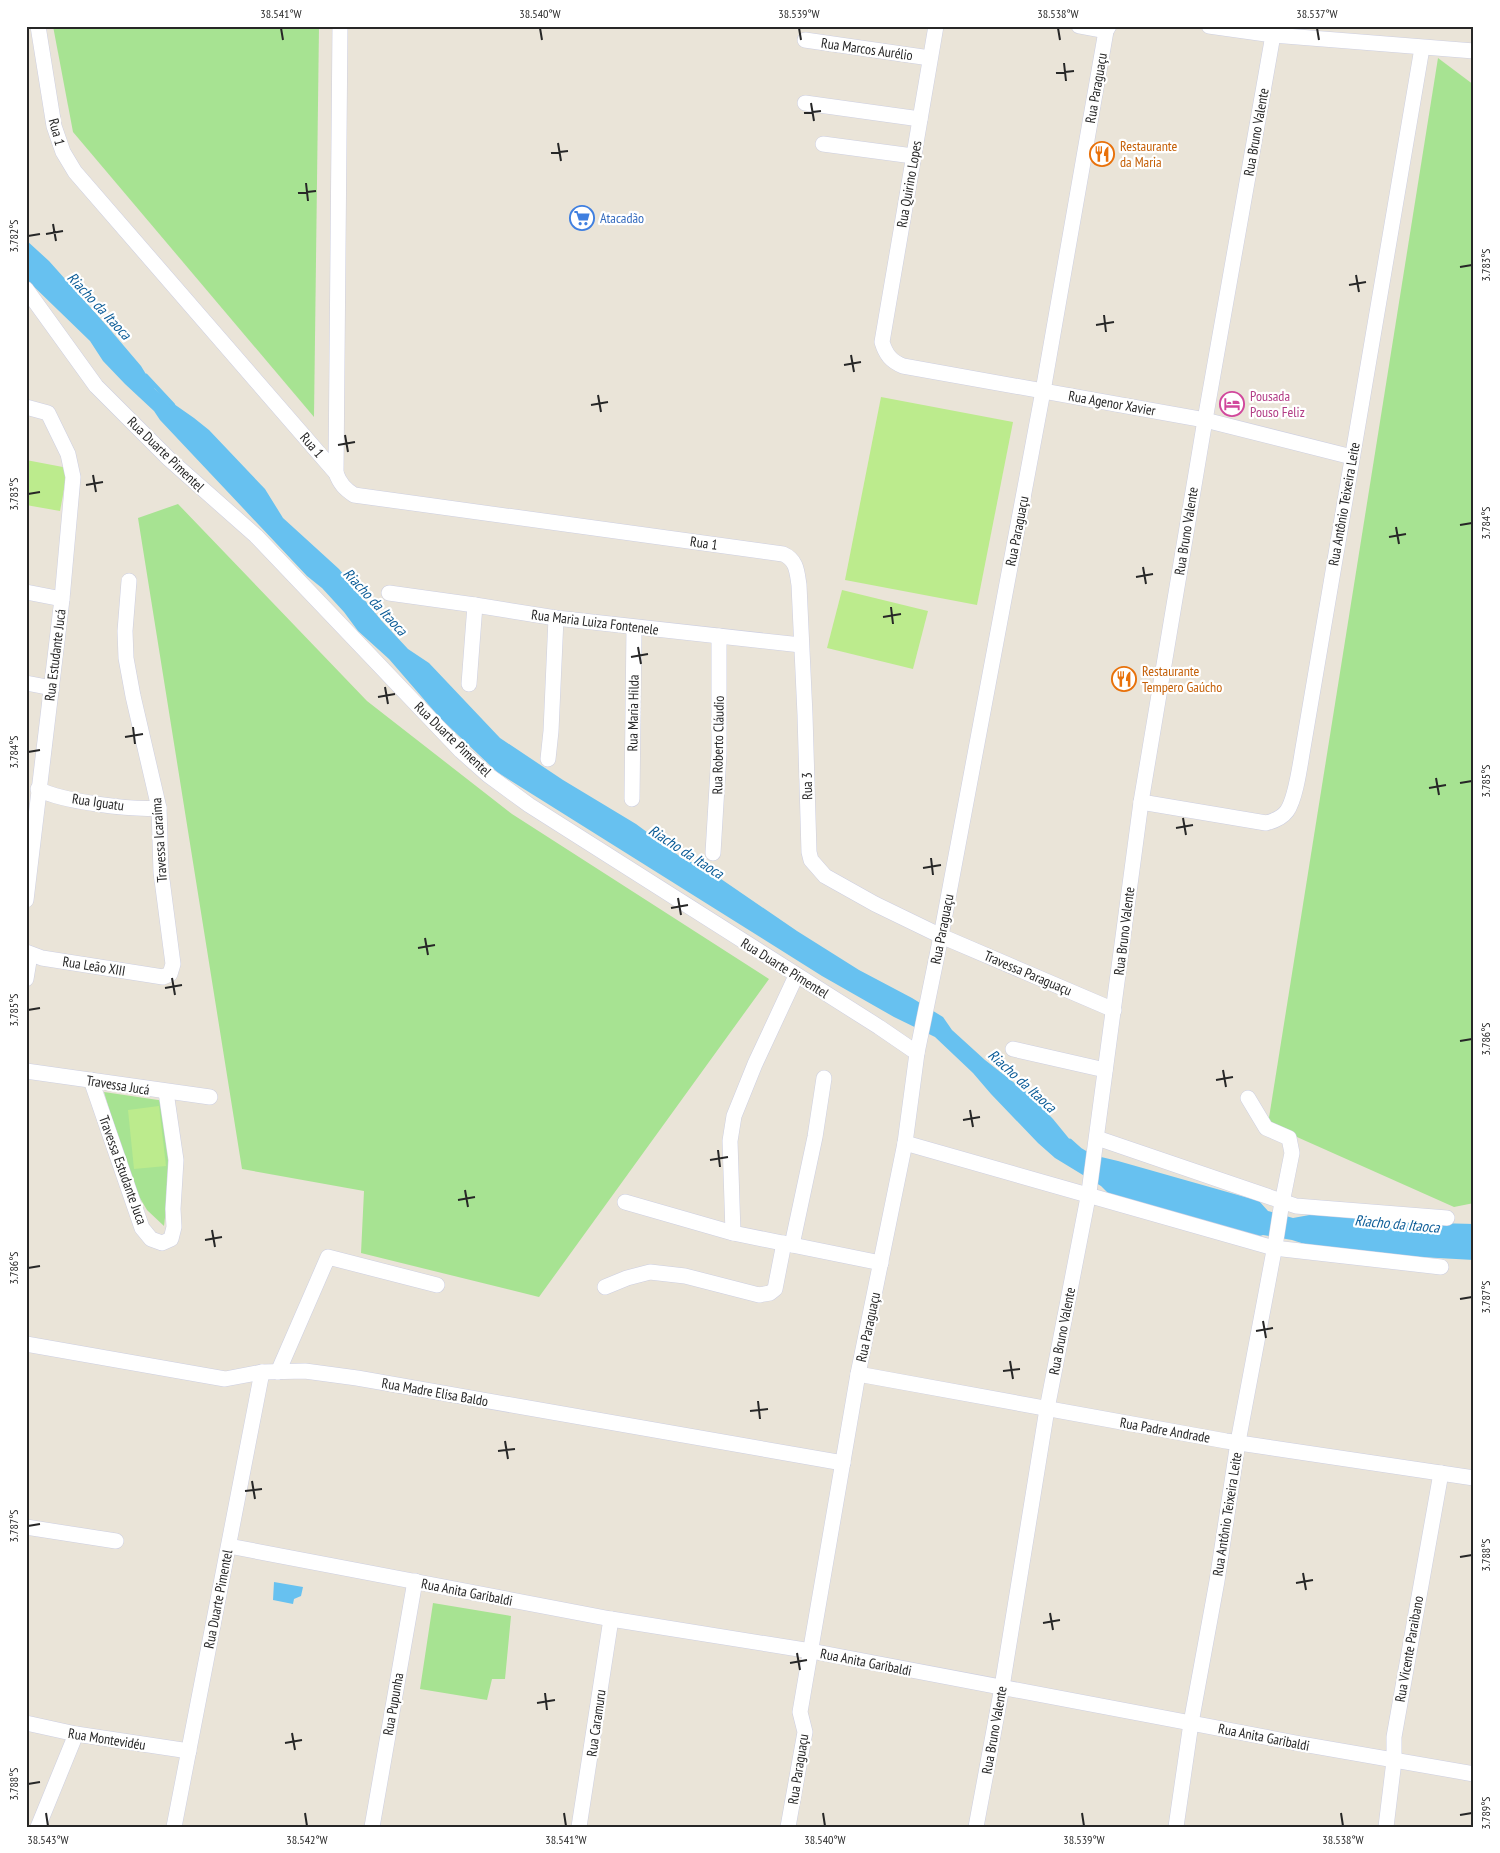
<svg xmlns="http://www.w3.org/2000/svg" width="1500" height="1853" font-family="'PT Sans Narrow',sans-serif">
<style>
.green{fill:#a7e392}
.pitch{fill:#bceb8d}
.water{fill:#67c1f0}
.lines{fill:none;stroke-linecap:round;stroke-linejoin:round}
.stream{stroke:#67c1f0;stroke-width:4.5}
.minor-casing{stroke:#cdcfe1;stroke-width:16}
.minor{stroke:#fff;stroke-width:15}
.ticks{fill:none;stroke:#272727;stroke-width:2}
.labels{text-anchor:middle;stroke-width:4.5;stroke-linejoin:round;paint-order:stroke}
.street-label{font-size:14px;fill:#272727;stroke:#fff}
.food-label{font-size:14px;fill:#c56008;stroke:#fff;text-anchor:start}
.shop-label{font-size:14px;fill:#366cbe;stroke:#fff;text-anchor:start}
.hotel-label{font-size:14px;fill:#b23c85;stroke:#fff;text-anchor:start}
.water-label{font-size:15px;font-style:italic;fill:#0b5c97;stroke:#fff}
.neatline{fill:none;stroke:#272727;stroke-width:2}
.ticks-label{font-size:12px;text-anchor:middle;fill:#272727}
</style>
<rect width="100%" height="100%" fill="#eae4d8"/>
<g class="green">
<polygon points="53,26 319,26 314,417 73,132"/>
<polygon points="1438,58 1474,85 1474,1203 1454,1207 1268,1124"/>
<polygon points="178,504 367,701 512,814 769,979 539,1297 361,1253 364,1191 242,1169 138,518"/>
<polygon points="104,1092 165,1101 171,1167 164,1226 147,1210 130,1181"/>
<polygon points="433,1603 511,1616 505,1679 492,1679 487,1700 420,1689"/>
</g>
<g class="pitch">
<polygon points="881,397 1013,422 977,605 845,580"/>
<polygon points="26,460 68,468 60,511 26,505"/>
<polygon points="842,590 928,611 913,669 827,648"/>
<polygon points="159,1106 166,1166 134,1169 128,1110"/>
</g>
<g class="water">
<polygon points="26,240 49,261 107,326 141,366 155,389 164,397 194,418 209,430 265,489 283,518 339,569 381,620 408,649 429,663 500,738 563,780 636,824 682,858 705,868 797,931 859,970 912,998 943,1017 952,1030 985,1060 1030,1095 1053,1119 1080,1152 1118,1161 1259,1201 1268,1211 1293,1218 1315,1214 1399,1222 1474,1224 1474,1260 1330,1252 1292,1240 1263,1235 1251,1239 1109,1194 1101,1186 1055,1158 1038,1143 991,1094 973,1073 935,1037 894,1017 822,976 497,772 440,718 389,659 358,631 344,612 322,588 307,576 160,420 154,411 125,384 103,361 90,341 26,279"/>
<polygon points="274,1582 303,1587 301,1596 294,1599 293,1604 273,1600"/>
</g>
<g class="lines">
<g class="stream">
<polyline points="146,376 173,405"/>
<polyline points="1070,1141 1080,1150 1090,1156"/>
</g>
<defs>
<g id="minor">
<path d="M38,26L54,126L63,152L75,172L336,473C340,484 345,489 354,495L783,554C797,560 797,572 799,585L805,715L809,852L811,860L825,876L875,904L941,936L1114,1010"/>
<path d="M936,26L882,342C886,355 891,361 903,366L1205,420L1352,457"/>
<polyline points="1079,26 1106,31"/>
<polyline points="1209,26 1273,35 1474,51"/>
<polyline points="805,40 930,58"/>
<polyline points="805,103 920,119"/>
<polyline points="823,144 913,156"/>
<polyline points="26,289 96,386 169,459 256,536 461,751 488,775 529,805 879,1027 917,1053"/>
<polyline points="26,407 48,413 68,454 73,477 62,599 26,900"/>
<polyline points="336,473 340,26"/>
<polyline points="26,592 62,599"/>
<polyline points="389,593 475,605 556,618 801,645"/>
<polyline points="26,683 52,688"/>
<polyline points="469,684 475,605"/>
<polyline points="548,759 551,731 556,618"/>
<path d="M38,789C63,802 131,810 159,808"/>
<polyline points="632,799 634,628"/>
<path d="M1141,802L1266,823C1274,821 1282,818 1287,811C1296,798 1300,765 1303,748L1422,48"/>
<polyline points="713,853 719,753 719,636"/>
<polyline points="26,952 42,958 163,977 170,974 173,964 161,872 159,808 133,696 126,658 125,631 129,581"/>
<polyline points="26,957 29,961 26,979"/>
<polyline points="1013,1049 1105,1070"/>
<polyline points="26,1071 210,1097"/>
<polyline points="91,1080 142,1228 151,1239 162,1243 171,1239 174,1227 173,1209 176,1160 166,1092"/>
<polyline points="1097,1138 1296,1206 1447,1218"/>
<polyline points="905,1143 1274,1248 1441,1267"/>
<polyline points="625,1202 733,1233 881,1263"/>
<polyline points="733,1233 730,1141 734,1116 755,1064 796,976"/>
<polyline points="792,1245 815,1137 824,1078"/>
<polyline points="605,1287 627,1278 650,1272 685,1276 759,1295 770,1293 775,1289 784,1243"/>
<polyline points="26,1344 225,1379 262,1372 305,1371 357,1378 843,1463"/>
<polyline points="278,1372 328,1257 437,1285"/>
<polyline points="858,1374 1226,1441 1474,1478"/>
<polyline points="26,1527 116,1541"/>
<polyline points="229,1546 611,1619 811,1651 1296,1743 1474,1774"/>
<polyline points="26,1723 76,1734 189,1751"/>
<polyline points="38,1827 76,1734"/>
<polyline points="174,1827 262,1372"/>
<polyline points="372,1827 415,1581"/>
<polyline points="579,1827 611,1619"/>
<polyline points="788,1827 805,1732 800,1712 858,1374 905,1143 917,1053 941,936 1043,391 1106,31 1109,26"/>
<polyline points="976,1827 1002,1687 1047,1409 1089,1192 1141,802 1205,420 1273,35"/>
<polyline points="1176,1827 1191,1723 1217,1581 1238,1442 1276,1240 1281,1208 1292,1153 1289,1138 1266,1128 1248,1098"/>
<polyline points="1386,1827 1394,1761 1394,1737 1441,1473"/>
</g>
</defs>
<use href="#minor" class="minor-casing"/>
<use href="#minor" class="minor"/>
</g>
<path class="ticks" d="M281,28L283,40M540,28L542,40M799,28L801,40M1058,28L1060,40M1317,28L1319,40M1064,63L1066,81M1056,73L1074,71M811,103L814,121M804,113L821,111M558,143L561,161M551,153L568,151M306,183L308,201M298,193L316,191M53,224L56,241M46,234L63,231M28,236L40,234M1460,267L1472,265M1356,275L1359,292M1349,285L1366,282M1104,315L1106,332M1096,325L1114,322M851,355L854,372M844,365L861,362M598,395L601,412M591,405L608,402M345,435L348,452M338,445L355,442M93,475L96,492M86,485L103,482M28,494L40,492M1460,525L1472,523M1396,527L1399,544M1389,537L1406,534M1143,567L1146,584M1136,577L1153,574M891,607L893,624M883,617L901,614M638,647L641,664M631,657L648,654M385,687L388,704M378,697L395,694M133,727L135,744M125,737L143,734M28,752L40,750M1436,778L1439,795M1460,783L1472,781M1429,788L1446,785M1183,818L1186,835M1176,828L1193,825M931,858L933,875M923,868L941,865M678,898L681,915M671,908L688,905M425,938L428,955M418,948L435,945M172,978L175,995M165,988L182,985M28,1010L40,1008M1460,1041L1472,1039M1223,1070L1226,1087M1216,1080L1233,1077M970,1110L973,1127M963,1120L980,1117M718,1150L720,1167M710,1160L728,1157M465,1190L468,1207M458,1200L475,1197M212,1230L215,1247M205,1240L222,1237M28,1268L40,1266M1460,1299L1472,1297M1263,1321L1266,1338M1256,1331L1273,1328M1010,1361L1013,1379M1003,1371L1020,1369M758,1401L760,1419M750,1411L768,1409M505,1441L508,1459M498,1451L515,1449M252,1481L255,1499M245,1491L262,1489M28,1526L40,1524M1460,1557L1472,1555M1303,1573L1306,1590M1296,1583L1313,1580M1050,1613L1053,1630M1043,1623L1060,1620M797,1653L800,1670M790,1663L807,1660M545,1693L547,1710M537,1703L555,1700M292,1733L295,1750M285,1743L302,1740M28,1784L40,1782M46,1813L48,1826M305,1813L307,1826M564,1813L566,1826M823,1813L825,1826M1082,1813L1084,1826M1341,1813L1343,1826M1460,1815L1472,1813"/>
<defs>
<symbol id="restaurant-ring" viewBox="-11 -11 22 22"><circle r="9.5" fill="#fff" stroke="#e8710a" stroke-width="1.5"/><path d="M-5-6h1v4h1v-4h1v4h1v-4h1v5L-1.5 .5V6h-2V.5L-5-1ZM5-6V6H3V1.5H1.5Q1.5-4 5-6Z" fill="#e8710a"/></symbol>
<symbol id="supermarket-ring" viewBox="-11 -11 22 22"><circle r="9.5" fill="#fff" stroke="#3f7fe0" stroke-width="1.5"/><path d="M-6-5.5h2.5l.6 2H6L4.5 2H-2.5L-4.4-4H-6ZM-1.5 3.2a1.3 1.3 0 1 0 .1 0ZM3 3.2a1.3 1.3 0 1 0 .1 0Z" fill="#3f7fe0"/></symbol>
<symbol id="hotel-ring" viewBox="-11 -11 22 22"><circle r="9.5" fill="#fff" stroke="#d1479c" stroke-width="1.5"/><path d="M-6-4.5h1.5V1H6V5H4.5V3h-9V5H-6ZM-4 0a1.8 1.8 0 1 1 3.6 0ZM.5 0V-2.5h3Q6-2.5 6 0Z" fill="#d1479c"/></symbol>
</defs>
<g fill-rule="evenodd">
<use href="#restaurant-ring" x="1088" y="140" width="28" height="28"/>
<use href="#supermarket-ring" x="568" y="204" width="28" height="28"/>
<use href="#hotel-ring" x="1218" y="390" width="28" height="28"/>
<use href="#restaurant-ring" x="1110" y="665" width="28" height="28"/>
</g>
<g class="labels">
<g class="street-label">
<text transform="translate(867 49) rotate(8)" y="5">Rua Marcos Aurélio</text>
<text transform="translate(1096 88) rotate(-80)" y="5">Rua Paraguaçu</text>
<text transform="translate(57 132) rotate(75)" y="5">Rua 1</text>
<text transform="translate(1256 132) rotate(-80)" y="5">Rua Bruno Valente</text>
<text transform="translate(909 184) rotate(-80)" y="5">Rua Quirino Lopes</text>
<text transform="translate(1112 403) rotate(10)" y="5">Rua Agenor Xavier</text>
<text transform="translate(312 445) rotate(49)" y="5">Rua 1</text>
<text transform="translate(166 454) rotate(44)" y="5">Rua Duarte Pimentel</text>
<text transform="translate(1344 504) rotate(-80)" y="5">Rua Antônio Teixeira Leite</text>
<text transform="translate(1017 531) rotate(-79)" y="5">Rua Paraguaçu</text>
<text transform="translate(1186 531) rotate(-81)" y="5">Rua Bruno Valente</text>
<text transform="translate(704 543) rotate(8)" y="5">Rua 1</text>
<text transform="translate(595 622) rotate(7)" y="5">Rua Maria Luiza Fontenele</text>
<text transform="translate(55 655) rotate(-83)" y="5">Rua Estudante Jucá</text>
<text transform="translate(633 713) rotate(-89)" y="5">Rua Maria Hilda</text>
<text transform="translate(453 739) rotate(44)" y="5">Rua Duarte Pimentel</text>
<text transform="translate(718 745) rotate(-89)" y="5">Rua Roberto Cláudio</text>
<text transform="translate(807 786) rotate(-91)" y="5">Rua 3</text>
<text transform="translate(98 802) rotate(8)" y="5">Rua Iguatu</text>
<text transform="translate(159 840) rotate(-94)" y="5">Travessa Icaraíma</text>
<text transform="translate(942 929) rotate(-79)" y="5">Rua Paraguaçu</text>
<text transform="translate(1124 931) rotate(-83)" y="5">Rua Bruno Valente</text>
<text transform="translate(94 966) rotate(9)" y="5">Rua Leão XIII</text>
<text transform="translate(785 968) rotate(32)" y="5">Rua Duarte Pimentel</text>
<text transform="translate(1028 973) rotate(23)" y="5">Travessa Paraguaçu</text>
<text transform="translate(118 1085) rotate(9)" y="5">Travessa Jucá</text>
<text transform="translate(123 1170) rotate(70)" y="5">Travessa Estudante Juca</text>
<text transform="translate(868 1327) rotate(-78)" y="5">Rua Paraguaçu</text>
<text transform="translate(1062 1331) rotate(-79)" y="5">Rua Bruno Valente</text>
<text transform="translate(435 1392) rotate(10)" y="5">Rua Madre Elisa Baldo</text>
<text transform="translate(1165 1430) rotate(10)" y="5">Rua Padre Andrade</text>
<text transform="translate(1227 1514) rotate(-81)" y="5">Rua Antônio Teixeira Leite</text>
<text transform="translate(467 1592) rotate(11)" y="5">Rua Anita Garibaldi</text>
<text transform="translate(218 1599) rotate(-79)" y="5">Rua Duarte Pimentel</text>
<text transform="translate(1409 1649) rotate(-80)" y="5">Rua Vicente Paraibano</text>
<text transform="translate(866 1662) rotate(11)" y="5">Rua Anita Garibaldi</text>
<text transform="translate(393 1704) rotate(-80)" y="5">Rua Pupunha</text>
<text transform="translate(596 1723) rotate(-82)" y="5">Rua Caramuru</text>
<text transform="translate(994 1730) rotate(-80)" y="5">Rua Bruno Valente</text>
<text transform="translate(1264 1737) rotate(11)" y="5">Rua Anita Garibaldi</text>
<text transform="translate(107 1739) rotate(9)" y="5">Rua Montevidéu</text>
<text transform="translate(798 1769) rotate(-81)" y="5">Rua Paraguaçu</text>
</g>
<g class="food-label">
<text x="1120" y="151">Restaurante<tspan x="1120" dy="16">da Maria</tspan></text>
<text x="1142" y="676">Restaurante<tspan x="1142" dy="16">Tempero Gaúcho</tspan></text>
</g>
<g class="shop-label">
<text x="600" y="223">Atacadão</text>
</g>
<g class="hotel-label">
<text x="1250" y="401">Pousada<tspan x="1250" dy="16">Pouso Feliz</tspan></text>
</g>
<g class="water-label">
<text transform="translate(99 306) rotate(47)" y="5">Riacho da Itaoca</text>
<text transform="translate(375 602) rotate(47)" y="5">Riacho da Itaoca</text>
<text transform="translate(686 852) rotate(33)" y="5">Riacho da Itaoca</text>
<text transform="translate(1022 1081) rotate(42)" y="5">Riacho da Itaoca</text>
<text transform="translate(1397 1224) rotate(5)" y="5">Riacho da Itaoca</text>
</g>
</g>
<rect width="1500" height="1853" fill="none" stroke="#ffffff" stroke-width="55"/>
<rect x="28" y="28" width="1444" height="1798" class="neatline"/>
<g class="ticks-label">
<text x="281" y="18">38.541°W</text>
<text x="540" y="18">38.540°W</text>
<text x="799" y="18">38.539°W</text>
<text x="1058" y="18">38.538°W</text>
<text x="1317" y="18">38.537°W</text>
<text transform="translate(14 236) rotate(-90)" y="4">3.782°S</text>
<text transform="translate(1486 265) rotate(-90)" y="4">3.783°S</text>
<text transform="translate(14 494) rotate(-90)" y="4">3.783°S</text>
<text transform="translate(1486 523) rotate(-90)" y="4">3.784°S</text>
<text transform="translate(14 752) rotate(-90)" y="4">3.784°S</text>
<text transform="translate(1486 781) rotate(-90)" y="4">3.785°S</text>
<text transform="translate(14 1010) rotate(-90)" y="4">3.785°S</text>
<text transform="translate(1486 1039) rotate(-90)" y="4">3.786°S</text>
<text transform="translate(14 1268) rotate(-90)" y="4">3.786°S</text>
<text transform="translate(1486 1297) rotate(-90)" y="4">3.787°S</text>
<text transform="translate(14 1526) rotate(-90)" y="4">3.787°S</text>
<text transform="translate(1486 1555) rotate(-90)" y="4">3.788°S</text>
<text transform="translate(14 1784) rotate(-90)" y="4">3.788°S</text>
<text transform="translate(1486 1813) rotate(-90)" y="4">3.789°S</text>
<text x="48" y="1844">38.543°W</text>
<text x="307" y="1844">38.542°W</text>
<text x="566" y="1844">38.541°W</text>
<text x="825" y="1844">38.540°W</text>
<text x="1084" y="1844">38.539°W</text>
<text x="1343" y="1844">38.538°W</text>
</g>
</svg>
